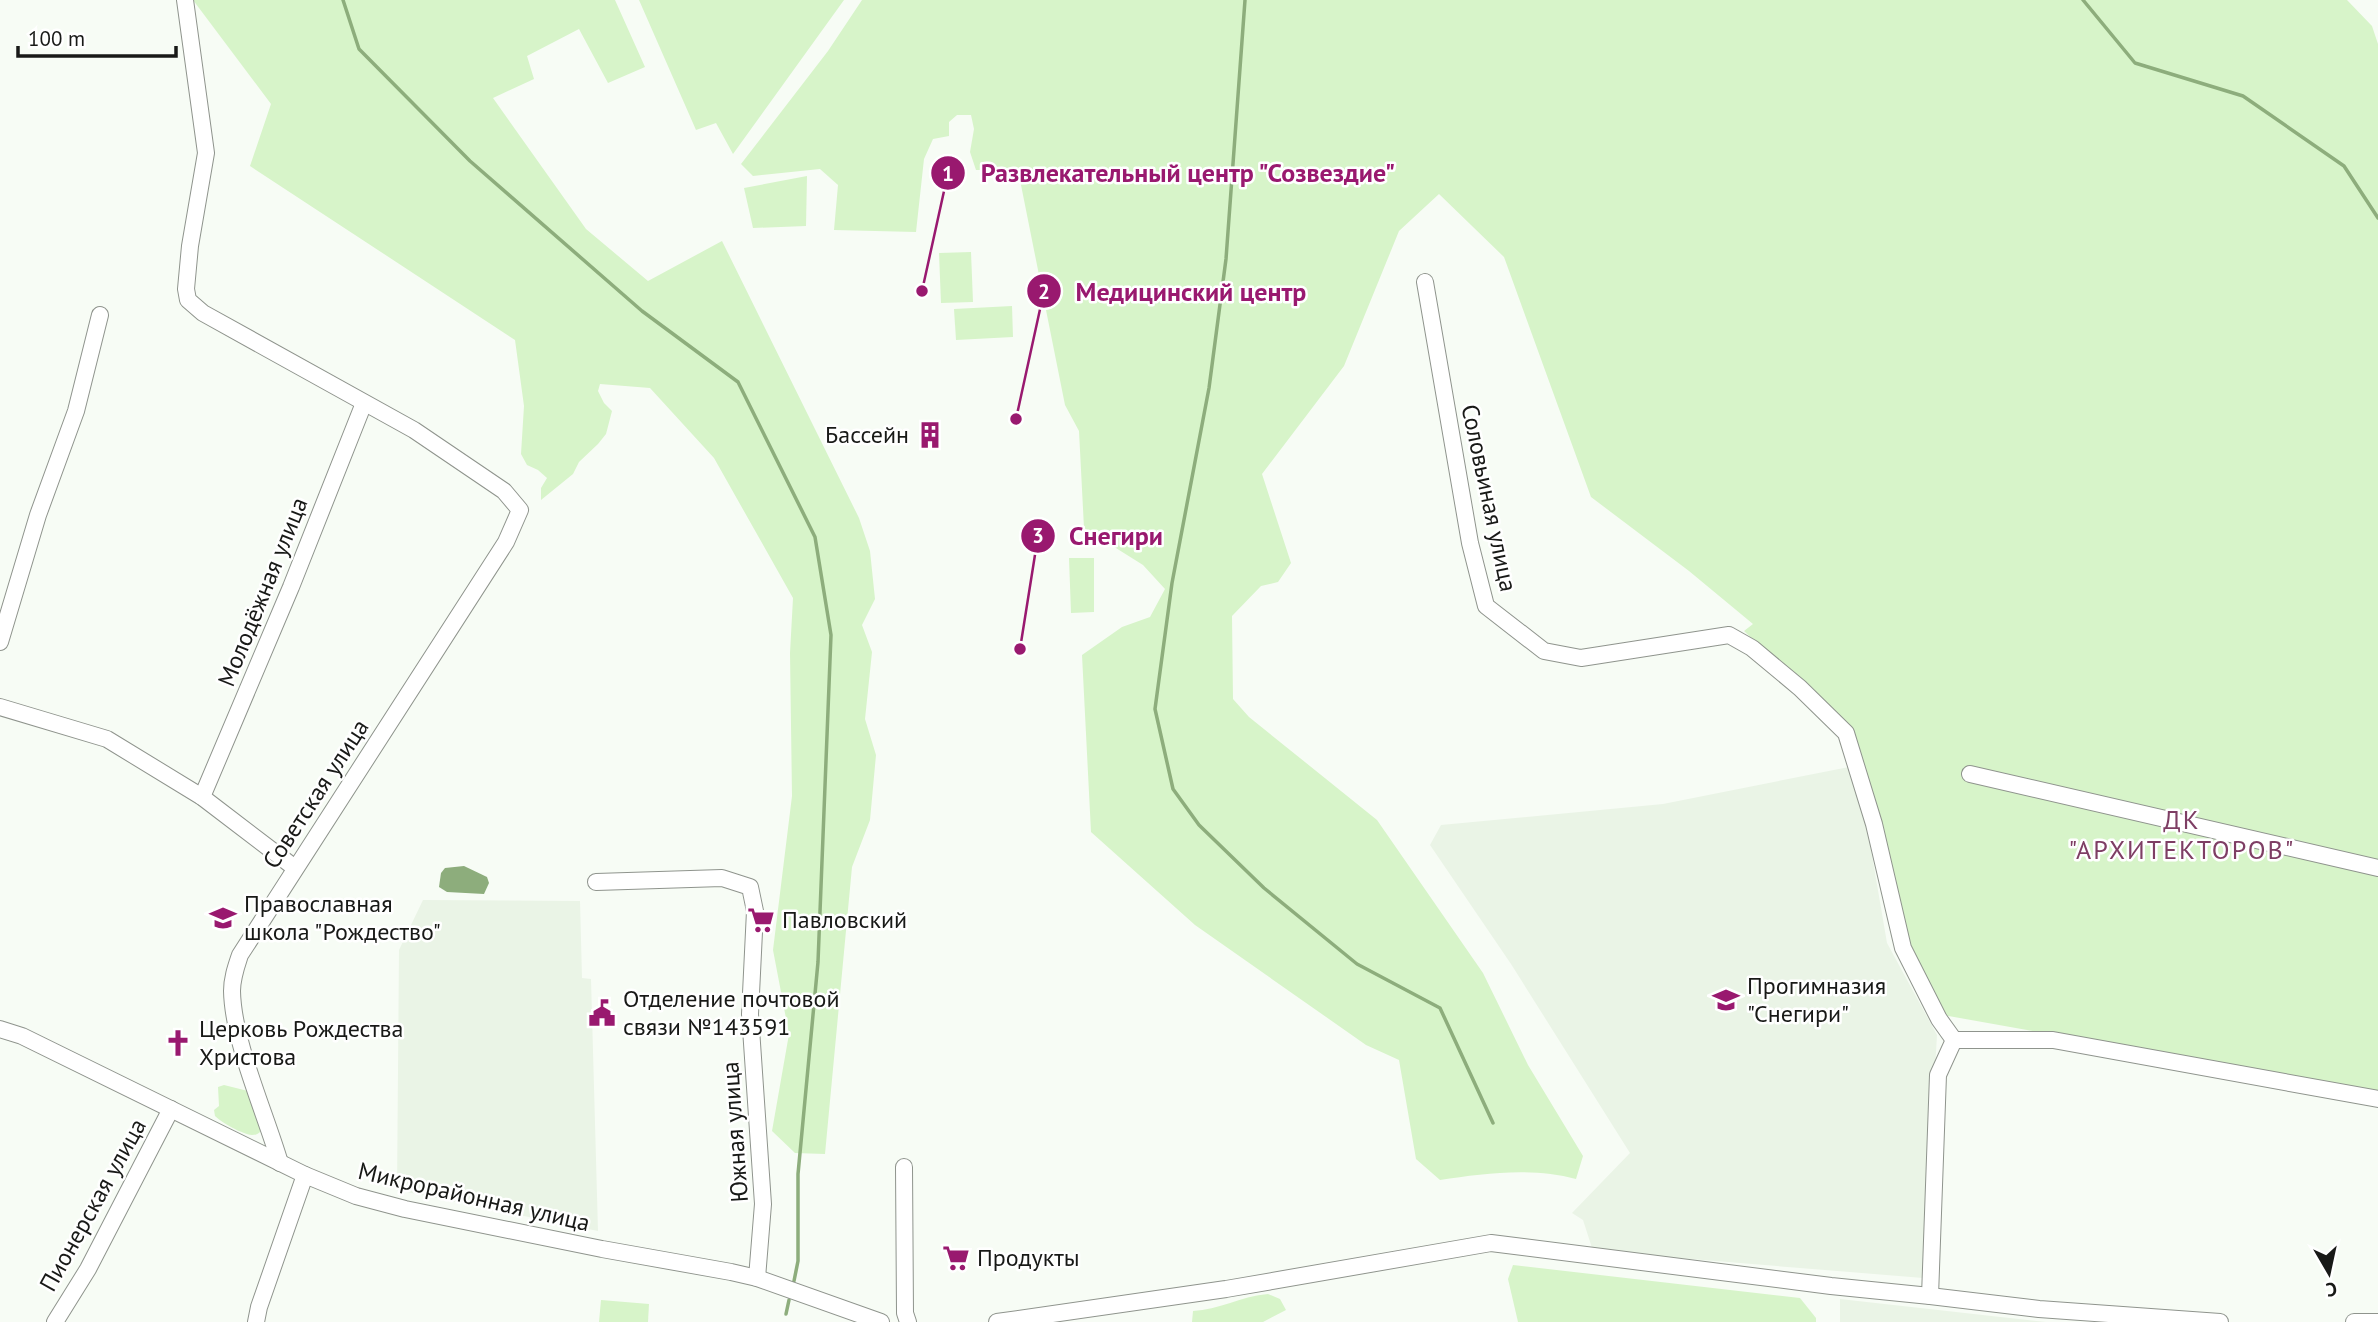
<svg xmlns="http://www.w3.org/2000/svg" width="2378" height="1322" font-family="'PT Sans',sans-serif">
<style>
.built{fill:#eaf4e6}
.green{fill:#d7f4c9}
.water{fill:#8dad7c}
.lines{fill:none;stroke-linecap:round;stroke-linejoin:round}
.stream{stroke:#8dad7c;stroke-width:3.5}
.minor-casing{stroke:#8f948d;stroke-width:18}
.minor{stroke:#fff;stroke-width:16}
.labels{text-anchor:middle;stroke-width:5;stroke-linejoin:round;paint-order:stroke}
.poi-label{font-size:24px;fill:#181917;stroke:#fff;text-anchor:start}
.street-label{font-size:24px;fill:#181917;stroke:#fff}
.neighbourhood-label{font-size:26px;letter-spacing:2px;fill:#7e3e64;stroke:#fff}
.leader{fill:none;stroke:#99196f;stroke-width:2.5}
.callout-dot{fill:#99196f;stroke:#fff;stroke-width:2.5}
.mark-label{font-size:21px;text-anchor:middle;font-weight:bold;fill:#fff}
.callout-label{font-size:26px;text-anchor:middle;font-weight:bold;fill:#99196f;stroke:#fff;stroke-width:5;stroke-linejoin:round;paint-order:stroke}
</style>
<rect width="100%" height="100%" fill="#f7fcf5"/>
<g class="built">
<polygon points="1849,767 1867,826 1887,943 1937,1035 1923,1278 1593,1251 1583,1220 1572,1213 1630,1153 1511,964 1430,845 1441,825 1663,804"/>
<polygon points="423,900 580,901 582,978 591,979 598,1231 397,1190 399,950"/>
<polygon points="1840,1299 2046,1322 1840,1322"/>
</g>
<g class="green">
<polygon points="193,0 615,0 645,67 608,83 579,29 527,56 534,79 493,98 586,229 648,281 722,241 859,518 870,551 875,599 862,625 872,652 865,719 876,755 870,820 852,867 825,1154 795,1153 772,1131 789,1034 773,950 792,796 790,653 793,598 714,458 650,388 600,384 598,391 604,403 612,411 606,434 598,444 579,462 573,474 541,500 541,488 547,478 538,470 527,465 521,454 524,406 515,340 250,166 271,104"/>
<polygon points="639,0 844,0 733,154 716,123 696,130"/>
<path d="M862,0H2347L2372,26L2378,44V1093L1943,1015L1913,971L1848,729L1744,631L1753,624L1689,571L1591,497L1504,257L1439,194L1399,231L1344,366L1262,474L1291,563L1278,582L1261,586L1232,616L1233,699L1249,717L1377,820L1483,973L1528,1065L1583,1156L1576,1179C1533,1167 1484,1173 1440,1180L1416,1159L1399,1060L1366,1045L1195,925L1091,832L1082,655L1122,627L1150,617L1165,589L1143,565L1084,528L1079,431L1065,405L1018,170H976L970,152L974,129L971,115H957L949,122V136L933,139L924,159L916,232L834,230L838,185L820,169L753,176L741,164L828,51Z"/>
<polygon points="807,176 806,226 753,228 744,188"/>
<polygon points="971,252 973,302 941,303 939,253"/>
<polygon points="1012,306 1013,337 956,340 954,309"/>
<polygon points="1069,558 1094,558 1094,612 1071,613"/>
<path d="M224,1085L248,1091L263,1129C259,1133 258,1135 252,1135C242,1134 222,1123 215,1116L214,1110L219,1106L218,1087Z"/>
<polygon points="1513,1265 1800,1298 1816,1318 1816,1322 1518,1322 1508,1279"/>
<path d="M1268,1294L1280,1299L1286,1310L1263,1322H1192L1193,1311C1218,1310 1242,1296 1268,1294Z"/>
<polygon points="601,1300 649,1304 648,1322 599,1322"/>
</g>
<polygon class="water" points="464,866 487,877 489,883 484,894 447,892 439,887 441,873 445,868"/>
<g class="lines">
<g class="stream">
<polyline points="343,0 359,49 470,161 642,311 738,382 815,537 831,635 818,962 798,1174 798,1261 794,1281"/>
<polyline points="1245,0 1226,259 1209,388 1172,583 1155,709 1173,789 1199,825 1264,888 1357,964 1440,1008 1493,1123"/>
<polyline points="2083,0 2135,63 2243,96 2344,166 2378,218"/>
<polyline points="786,1314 789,1300"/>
</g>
<defs>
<g id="minor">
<path d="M185,0L206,153L190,246L186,289L188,300L203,313L414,430L504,491L520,510L506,542L240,955C236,967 232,978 232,991C233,1042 265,1112 280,1163"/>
<polyline points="1425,282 1470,543 1486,606 1544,651 1581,658 1729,635 1752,648 1800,688 1846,733 1874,824 1903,948 1939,1019 1954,1040"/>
<polyline points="0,642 38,515 76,411 100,315"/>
<polyline points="0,707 107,739 202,797 295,868"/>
<polyline points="1970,774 2378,868"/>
<polyline points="202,797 291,587 364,403"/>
<polyline points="596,882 722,878 750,887 755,911 750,1014 763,1204 757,1278"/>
<polyline points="0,1029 22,1036 305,1175 356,1196 405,1209 602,1249 731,1272 757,1278 881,1322"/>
<polyline points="904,1167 905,1313 908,1322"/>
<polyline points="1930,1296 1938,1075 1954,1040 2053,1040 2378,1099"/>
<polyline points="55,1322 88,1269 171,1109"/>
<polyline points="256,1322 259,1307 305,1175"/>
<polyline points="997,1322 1226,1289 1491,1243 1831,1286 1930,1296 2039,1309 2220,1322"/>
<polyline points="2354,1322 2378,1322"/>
</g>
</defs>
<use href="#minor" class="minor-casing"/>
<use href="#minor" class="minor"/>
</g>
<defs>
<symbol id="building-bare" viewBox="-9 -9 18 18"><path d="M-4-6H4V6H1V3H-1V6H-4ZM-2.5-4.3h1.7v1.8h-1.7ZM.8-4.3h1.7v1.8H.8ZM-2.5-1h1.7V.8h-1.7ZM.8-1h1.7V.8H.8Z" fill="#99196f" stroke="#fff" stroke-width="2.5" paint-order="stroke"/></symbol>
<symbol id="school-bare" viewBox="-9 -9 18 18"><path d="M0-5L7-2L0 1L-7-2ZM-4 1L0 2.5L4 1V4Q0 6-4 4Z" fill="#99196f" stroke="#fff" stroke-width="2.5" paint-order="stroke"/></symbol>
<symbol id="supermarket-bare" viewBox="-9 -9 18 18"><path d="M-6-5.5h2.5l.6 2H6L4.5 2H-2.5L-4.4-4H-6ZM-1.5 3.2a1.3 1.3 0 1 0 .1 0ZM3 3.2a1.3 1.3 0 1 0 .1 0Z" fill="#99196f" stroke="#fff" stroke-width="2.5" paint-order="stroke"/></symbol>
<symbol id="civic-bare" viewBox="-9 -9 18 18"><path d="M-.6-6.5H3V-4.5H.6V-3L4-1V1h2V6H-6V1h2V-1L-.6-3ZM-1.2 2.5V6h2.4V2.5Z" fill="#99196f" stroke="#fff" stroke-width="2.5" paint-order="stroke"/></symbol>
<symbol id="church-bare" viewBox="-9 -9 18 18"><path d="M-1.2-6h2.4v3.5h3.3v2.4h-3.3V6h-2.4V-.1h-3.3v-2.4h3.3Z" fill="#99196f" stroke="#fff" stroke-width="2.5" paint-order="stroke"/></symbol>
</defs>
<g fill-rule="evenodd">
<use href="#building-bare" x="911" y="416" width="38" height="38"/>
<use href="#school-bare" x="204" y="899" width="38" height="38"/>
<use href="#supermarket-bare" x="742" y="901" width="38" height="38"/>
<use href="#school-bare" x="1707" y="981" width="38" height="38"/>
<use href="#civic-bare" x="583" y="994" width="38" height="38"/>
<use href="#church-bare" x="159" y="1024" width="38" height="38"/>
<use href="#supermarket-bare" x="937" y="1239" width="38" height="38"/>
</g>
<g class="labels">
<g class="poi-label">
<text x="909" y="443" text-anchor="end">Бассейн</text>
<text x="244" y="912">Православная<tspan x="244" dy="28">школа "Рождество"</tspan></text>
<text x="782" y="928">Павловский</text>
<text x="1747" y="994">Прогимназия<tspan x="1747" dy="28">"Снегири"</tspan></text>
<text x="623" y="1007">Отделение почтовой<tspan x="623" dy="28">связи №143591</tspan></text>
<text x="199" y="1037">Церковь Рождества<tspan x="199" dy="28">Христова</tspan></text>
<text x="977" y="1266">Продукты</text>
</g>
<g class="street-label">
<text transform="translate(1489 498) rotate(78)" y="8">Соловьиная улица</text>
<text transform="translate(263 592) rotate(-68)" y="8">Молодёжная улица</text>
<text transform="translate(316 794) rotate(-57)" y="8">Советская улица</text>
<text transform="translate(735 1132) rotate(-94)" y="8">Южная улица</text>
<text transform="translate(474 1197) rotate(13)" y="8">Микрорайонная улица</text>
<text transform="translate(93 1205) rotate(-61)" y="8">Пионерская улица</text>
</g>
<g class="neighbourhood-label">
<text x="2182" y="829">ДК<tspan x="2182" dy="30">"АРХИТЕКТОРОВ"</tspan></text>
</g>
</g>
<path class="leader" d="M922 291L948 173M1016 419L1044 291M1020 649L1038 536"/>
<g class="callout-dot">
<circle cx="922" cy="291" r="7"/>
<circle cx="1016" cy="419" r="7"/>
<circle cx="1020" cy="649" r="7"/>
<circle cx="948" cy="173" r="18"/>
<circle cx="1044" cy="291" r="18"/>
<circle cx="1038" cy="536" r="18"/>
</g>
<g class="mark-label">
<text x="948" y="181">1</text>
<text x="1044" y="299">2</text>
<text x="1038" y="543">3</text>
</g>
<g class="callout-label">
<text x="1188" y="182">Развлекательный центр "Созвездие"</text>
<text x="1191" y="301">Медицинский центр</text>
<text x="1116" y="545">Снегири</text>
</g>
<g transform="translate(2329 1273) rotate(171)" stroke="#ffffff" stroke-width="5" paint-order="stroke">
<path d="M0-5L12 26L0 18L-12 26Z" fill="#181917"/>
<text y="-10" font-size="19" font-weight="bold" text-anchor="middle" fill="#181917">С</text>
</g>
<path d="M18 46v10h158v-10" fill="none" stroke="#181917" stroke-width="3.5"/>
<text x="28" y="46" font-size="21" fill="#181917" stroke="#ffffff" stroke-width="5" paint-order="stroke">100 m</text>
</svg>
